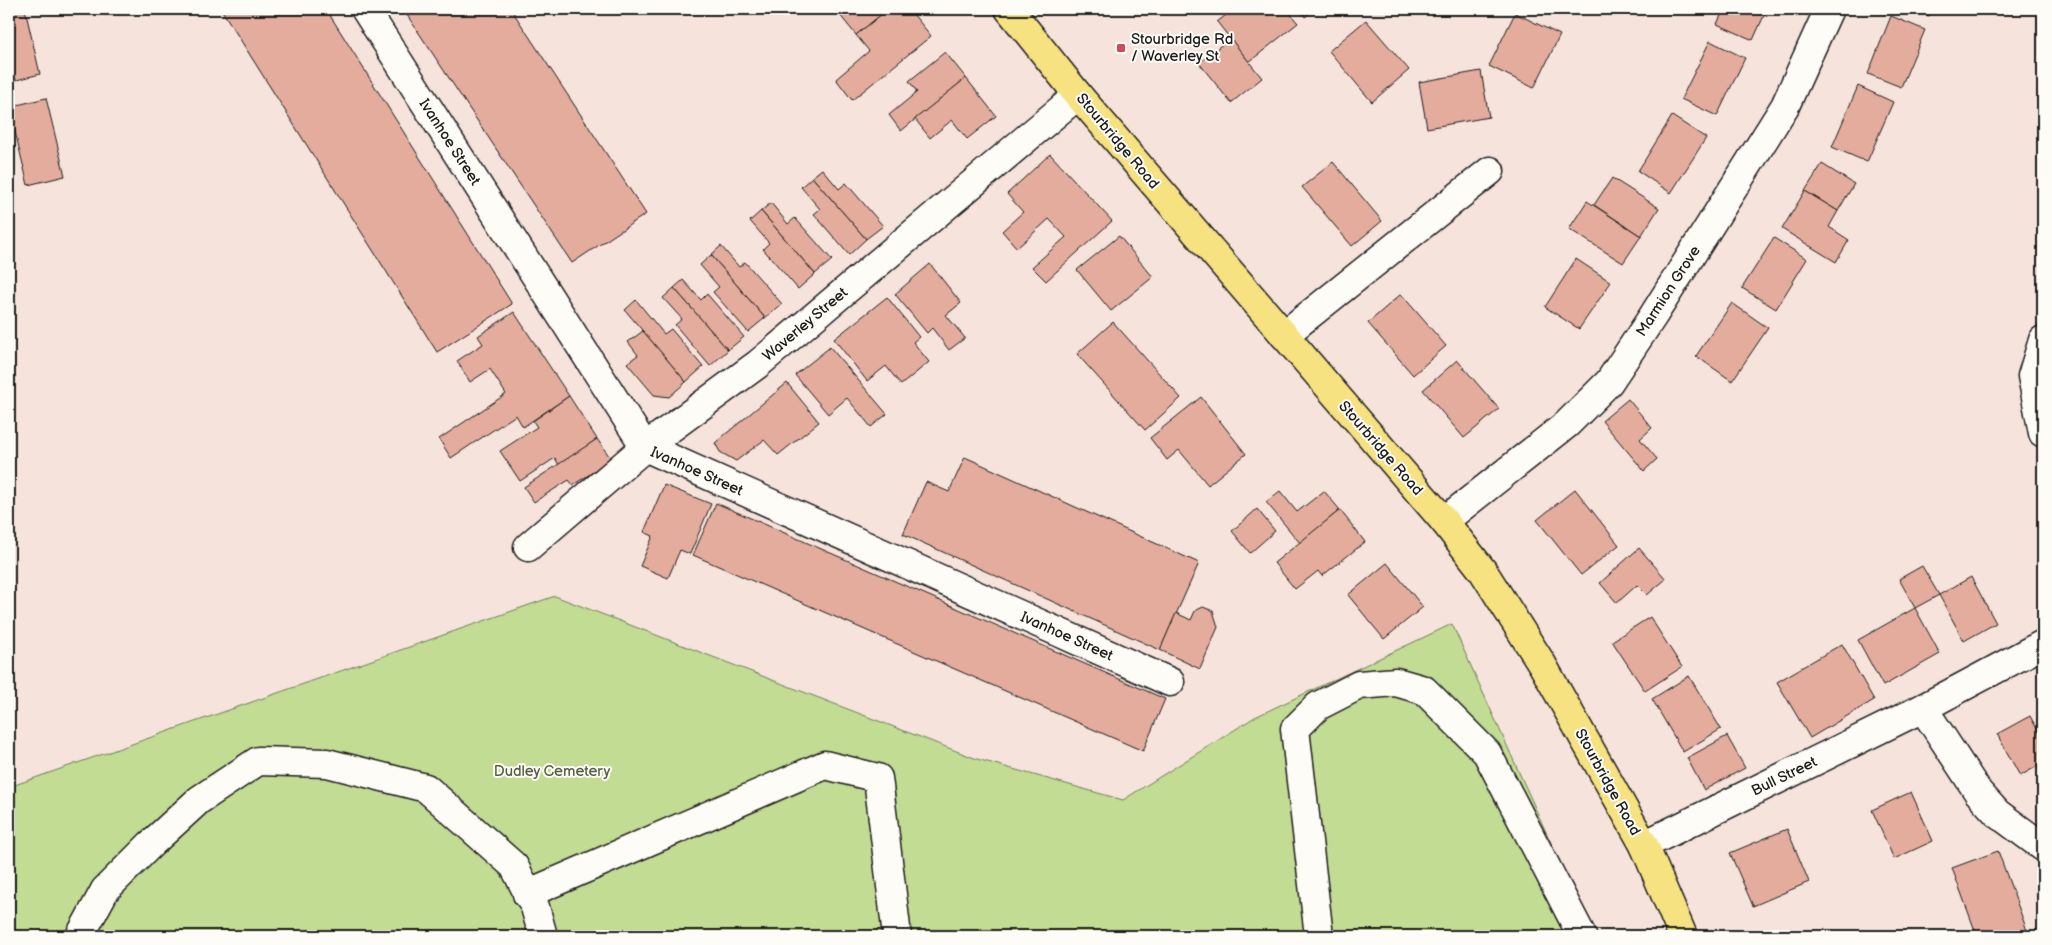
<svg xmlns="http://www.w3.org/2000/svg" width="2052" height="945" font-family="'Balsamiq Sans',sans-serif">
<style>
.green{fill:#c2dc93;stroke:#6f7c58}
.building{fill:#e4ac9c;stroke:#1c1c1c}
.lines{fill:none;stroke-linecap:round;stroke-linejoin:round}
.minor-casing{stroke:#1c1c1c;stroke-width:31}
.major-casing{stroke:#1c1c1c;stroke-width:31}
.minor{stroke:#fdfcf7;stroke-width:28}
.major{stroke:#f6e281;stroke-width:28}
.poi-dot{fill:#d1495b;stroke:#fdfcf7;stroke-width:2}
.labels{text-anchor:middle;stroke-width:4;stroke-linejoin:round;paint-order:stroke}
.poi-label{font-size:15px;fill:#1c1c1c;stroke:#fdfcf7;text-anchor:start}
.street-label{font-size:15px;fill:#1c1c1c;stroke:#fdfcf7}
.park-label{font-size:15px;fill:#565f46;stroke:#fdfcf7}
</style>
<rect width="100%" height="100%" fill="#f6e4dc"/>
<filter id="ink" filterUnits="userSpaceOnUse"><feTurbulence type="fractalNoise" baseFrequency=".02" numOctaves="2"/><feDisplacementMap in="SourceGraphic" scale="10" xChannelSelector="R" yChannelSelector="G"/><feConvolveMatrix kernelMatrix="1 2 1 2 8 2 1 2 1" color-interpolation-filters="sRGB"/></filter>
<g filter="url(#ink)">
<polygon class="green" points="555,596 977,759 1123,800 1255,717 1452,624 1593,936 9,936 9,787"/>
<g class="building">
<polygon points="9,9 25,9 40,74 9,82"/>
<polygon points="221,9 326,9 512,304 437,352"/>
<polygon points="403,9 511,9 646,214 572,263"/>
<polygon points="835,9 888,9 856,35"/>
<polygon points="888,9 909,9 931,36 852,100 836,79 869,51 856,35"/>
<polygon points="1234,9 1286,9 1298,23 1249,62 1217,22"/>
<polygon points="1299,9 1315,9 1305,17"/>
<polygon points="1724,9 1767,9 1753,40 1717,24"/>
<polygon points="1912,9 1933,9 1929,16"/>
<polygon points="1515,13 1560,35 1534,88 1489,66"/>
<polygon points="1891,16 1925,30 1901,87 1868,74"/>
<polygon points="1366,20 1409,70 1372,102 1329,51"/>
<polygon points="1230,38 1262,78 1231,103 1199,63"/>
<polygon points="1710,41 1745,58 1717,116 1681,99"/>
<polygon points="945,52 966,78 901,131 889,115 917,92 909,81"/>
<polygon points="1481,71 1489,117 1427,128 1419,82"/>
<polygon points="966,78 996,116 967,139 952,120 930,138 915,119"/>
<polygon points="1858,86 1893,102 1867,162 1832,147"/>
<polygon points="46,98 65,176 28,185 9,107"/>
<polygon points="1672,116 1706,138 1671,193 1638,171"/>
<polygon points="1050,154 1112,221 1046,281 1032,267 1066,237 1049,219 1017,248 1002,231 1023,212 1007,194"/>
<polygon points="1333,162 1382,221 1352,246 1302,187"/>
<polygon points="1822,164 1854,184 1838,211 1805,191"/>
<polygon points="822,169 839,189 846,183 883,226 866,239 812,177"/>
<polygon points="812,177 866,239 849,255 814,214 820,209 801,187"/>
<polygon points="1612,178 1659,208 1641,236 1594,205"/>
<polygon points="1805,191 1838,211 1829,227 1849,240 1836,262 1782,229"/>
<polygon points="1587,201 1641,236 1623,263 1569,229"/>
<polygon points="771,203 788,224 795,218 832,260 815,274 761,211"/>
<polygon points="761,211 815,274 798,289 763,249 769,243 750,221"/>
<polygon points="1119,236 1153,277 1111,311 1077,270"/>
<polygon points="1774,238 1807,259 1776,309 1742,288"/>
<polygon points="721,246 739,267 745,262 782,304 765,318 711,255"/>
<polygon points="711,255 765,318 748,332 713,292 719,287 700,265"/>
<polygon points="1576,259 1611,282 1579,329 1545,307"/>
<polygon points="930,264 961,303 946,315 965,338 949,350 932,328 927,333 895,294"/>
<polygon points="683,280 701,300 707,294 744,337 728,350 674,288"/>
<polygon points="674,288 728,350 710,366 675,325 682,319 663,298"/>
<polygon points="1401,294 1446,346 1413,375 1368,323"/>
<polygon points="887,297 919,337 913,342 929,362 901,385 886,366 867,381 834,339"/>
<polygon points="636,300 664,334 671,329 703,367 686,382 625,310"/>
<polygon points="1732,303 1768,328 1732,381 1696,356"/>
<polygon points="514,312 569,396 523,427 516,415 451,458 439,439 506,394 490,369 470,382 457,361 483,344 478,336"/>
<polygon points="1113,322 1181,398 1145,430 1077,354"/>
<polygon points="643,331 686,382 669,397 654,395 627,363 638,355 628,342"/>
<polygon points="830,347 887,414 871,427 847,398 828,414 795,375"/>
<polygon points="1457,360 1499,409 1464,438 1423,390"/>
<polygon points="787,383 819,422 778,455 764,440 736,461 720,452 715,443"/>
<polygon points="569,396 597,439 559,465 555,458 520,481 500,451 537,427 533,421"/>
<polygon points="1201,397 1246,454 1208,485 1179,450 1167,460 1150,438"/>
<polygon points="1628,399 1652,428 1640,439 1657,459 1644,471 1602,421"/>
<polygon points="597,439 612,460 573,485 569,480 534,502 524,487"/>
<polygon points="965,457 1199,563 1160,650 903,534 926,482 949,492"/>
<polygon points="664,485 711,504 690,554 680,550 668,578 640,566 653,536 644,532"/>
<polygon points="1575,489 1619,545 1581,575 1537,520"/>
<polygon points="1280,491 1297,512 1324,491 1340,510 1300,543 1266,502"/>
<polygon points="716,503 1165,699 1143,751 693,555"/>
<polygon points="1257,509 1275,531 1250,553 1232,531"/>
<polygon points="1340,510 1365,542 1322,576 1318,571 1295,589 1274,563"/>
<polygon points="1639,548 1666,579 1647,595 1637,585 1617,603 1600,583"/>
<polygon points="1387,563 1423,607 1384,639 1348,595"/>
<polygon points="1922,566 1939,595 1915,608 1899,579"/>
<polygon points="1971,577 1996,623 1964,641 1939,595"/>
<polygon points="1203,607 1213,611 1218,627 1200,669 1160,650 1176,613 1191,620 1195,611"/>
<polygon points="1915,608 1940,654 1883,686 1858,640"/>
<polygon points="1650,617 1682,667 1645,691 1612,641"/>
<polygon points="1842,644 1874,700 1810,738 1777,682"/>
<polygon points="1689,676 1721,729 1683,752 1652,699"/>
<polygon points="2030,716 2043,740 2043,763 2020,776 1997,734"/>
<polygon points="1727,736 1745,768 1704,790 1687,758"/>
<polygon points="1911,792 1933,841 1894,859 1872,810"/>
<polygon points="1787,829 1809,882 1753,906 1730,853"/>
<polygon points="1998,851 2029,936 1977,936 1952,868"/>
</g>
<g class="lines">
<defs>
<g id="minor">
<polyline points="365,9 645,447 1170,682"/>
<polyline points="1284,335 1490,171"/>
<polyline points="2043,340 2032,376 2043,433"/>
<polyline points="1444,521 1567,424 1609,382 1653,316 1785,106 1829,9"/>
<polyline points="528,547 645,447 758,364 1078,95"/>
<polyline points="1923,708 1978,792 1997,813 2043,847"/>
<polyline points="1644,845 1923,708 2043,644"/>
<polyline points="527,894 825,765 878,778 897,936"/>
<polyline points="80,936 105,890 151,844 199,800 258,761 327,763 426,788 514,866 535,907 543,936"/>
<polyline points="1319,936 1295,729 1318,706 1359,685 1396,682 1424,690 1487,753 1582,936"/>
</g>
<polyline id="major" points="1009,9 1078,95 1444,521 1483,571 1542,664 1644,845 1683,936"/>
</defs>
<use href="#minor" class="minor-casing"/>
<use href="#major" class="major-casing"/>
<use href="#minor" class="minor"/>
<use href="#major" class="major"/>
</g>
</g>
<rect class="poi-dot" x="1116" y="43" width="10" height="10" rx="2.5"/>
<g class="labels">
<g class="poi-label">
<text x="1131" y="44">Stourbridge Rd<tspan x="1131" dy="17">/ Waverley St</tspan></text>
</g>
<g class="street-label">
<text transform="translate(1118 141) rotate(50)" y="5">Stourbridge Road</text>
<text transform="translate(450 142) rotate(57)" y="5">Ivanhoe Street</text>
<text transform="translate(1668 291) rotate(-57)" y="5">Marmion Grove</text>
<text transform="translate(805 324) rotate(-40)" y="5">Waverley Street</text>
<text transform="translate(1381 448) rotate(49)" y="5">Stourbridge Road</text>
<text transform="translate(697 471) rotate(24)" y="5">Ivanhoe Street</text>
<text transform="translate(1067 636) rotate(24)" y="5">Ivanhoe Street</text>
<text transform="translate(1784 776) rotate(-26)" y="5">Bull Street</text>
<text transform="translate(1608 782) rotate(61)" y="5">Stourbridge Road</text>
</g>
<g class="park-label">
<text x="552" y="776">Dudley Cemetery</text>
</g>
</g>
<rect width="2052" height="945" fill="none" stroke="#fdfcf7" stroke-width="30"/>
<rect x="15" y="15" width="2022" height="915" fill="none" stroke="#1c1c1c" stroke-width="2" filter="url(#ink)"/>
</svg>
